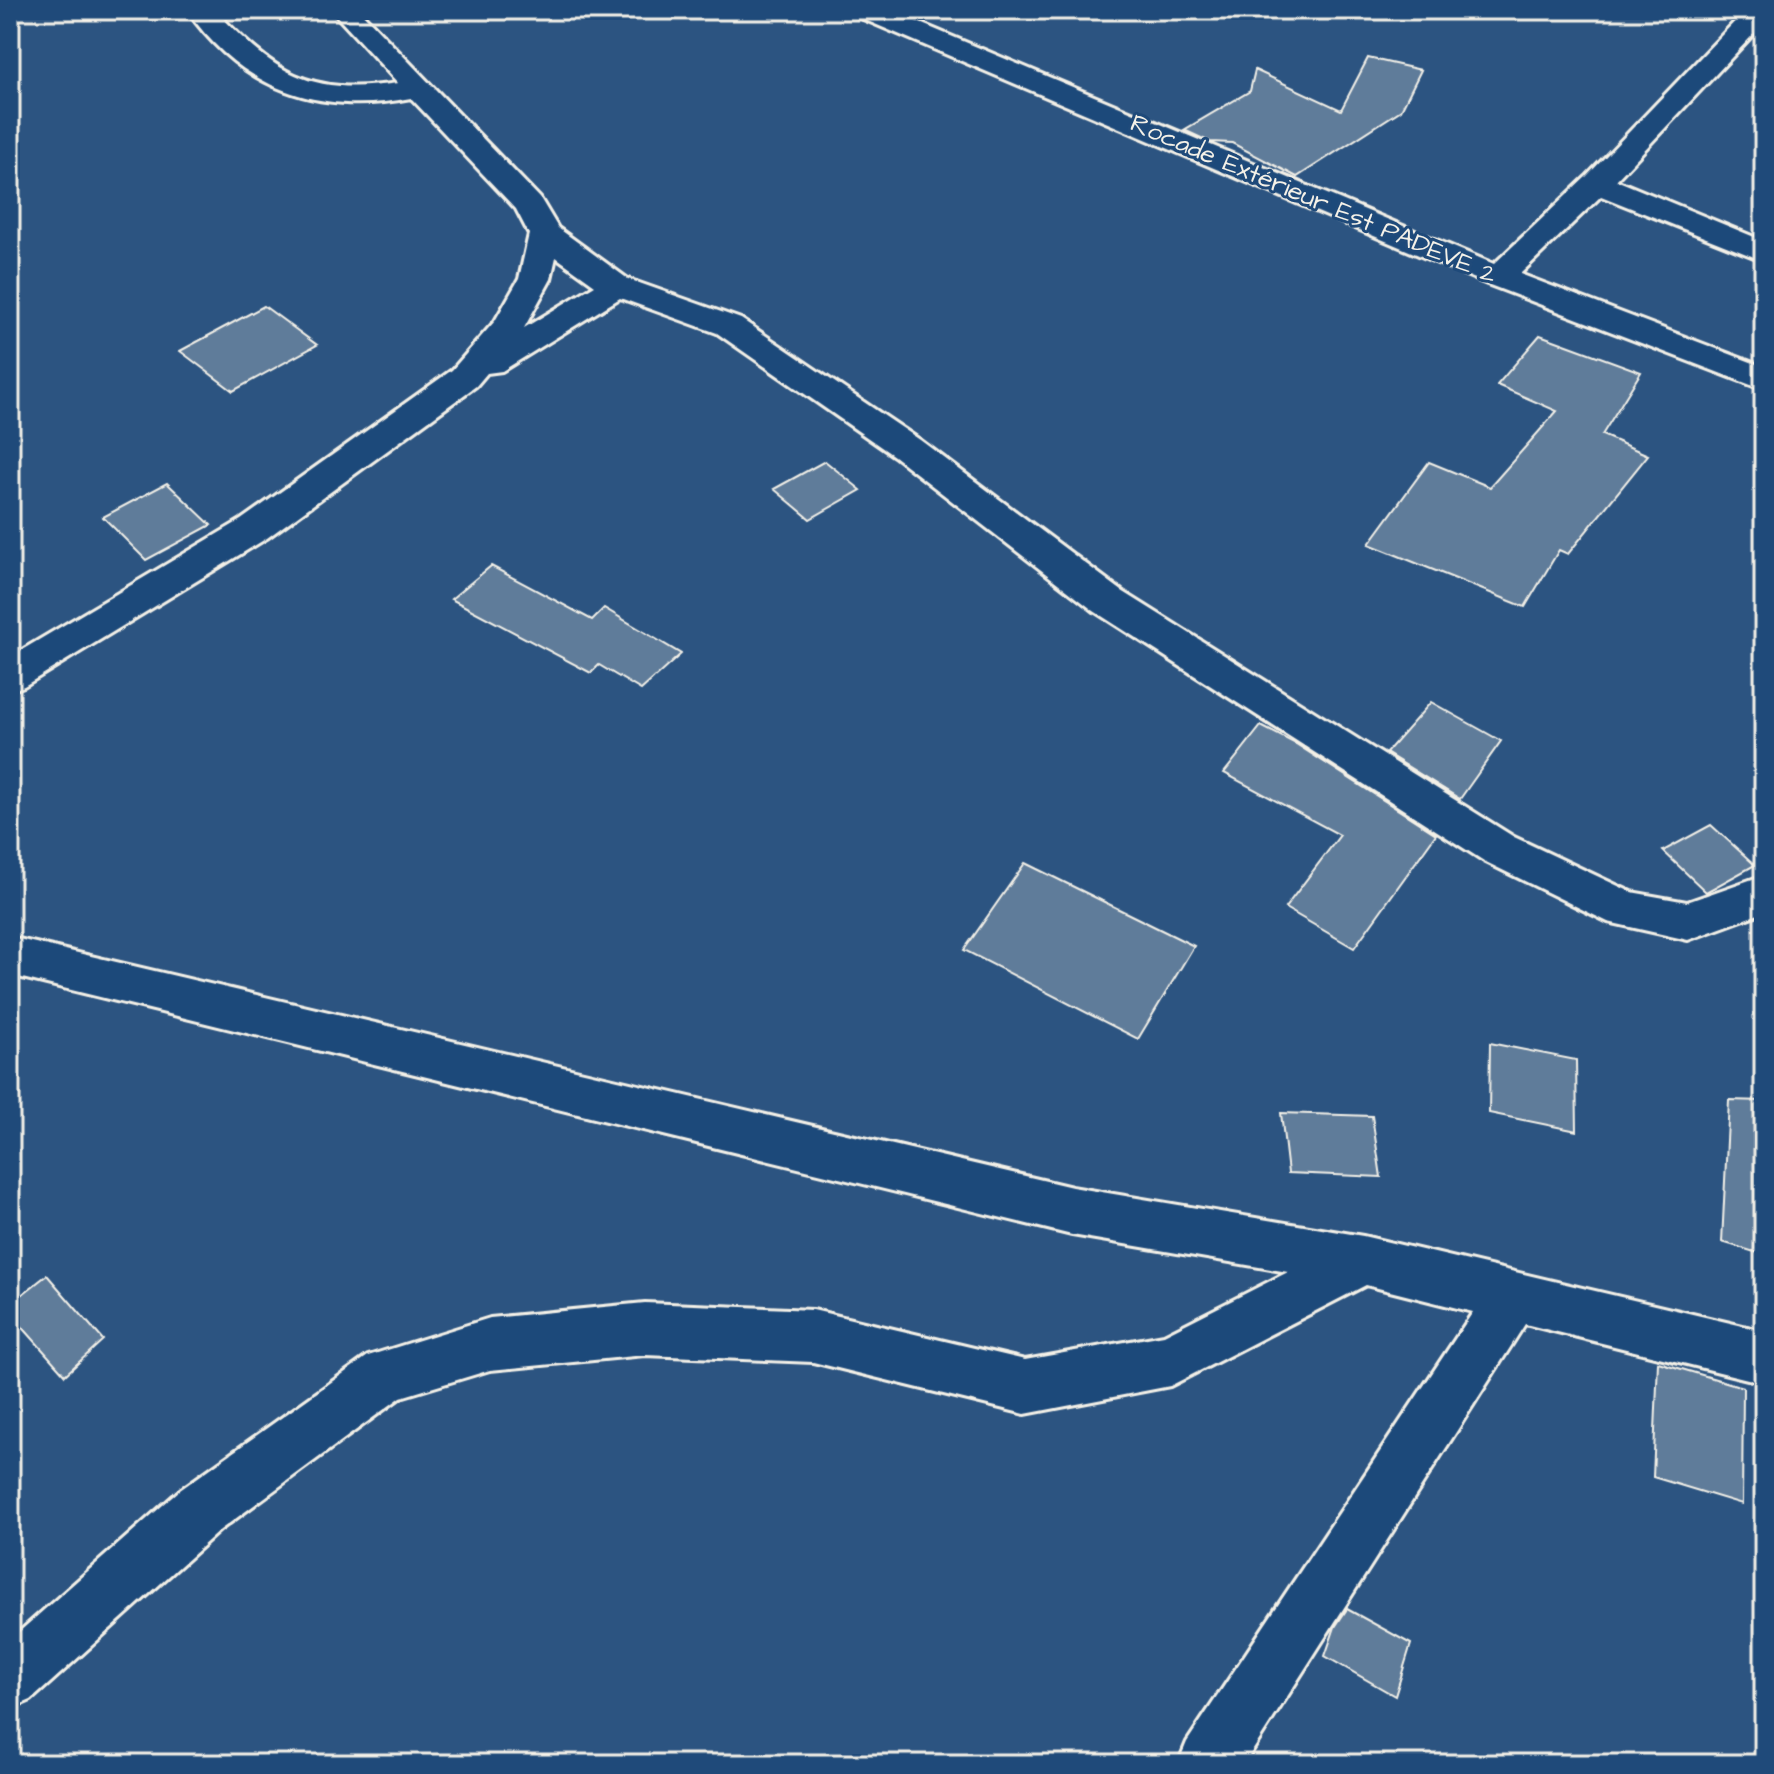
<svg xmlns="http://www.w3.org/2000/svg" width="1774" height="1774" font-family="'Architects Daughter',sans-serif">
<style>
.building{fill:#5e7b9a;stroke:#f4f1e8;stroke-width:2}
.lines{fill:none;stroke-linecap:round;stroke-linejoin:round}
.minor-casing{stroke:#f4f1e8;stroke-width:6}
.minor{fill:#1f4a7a;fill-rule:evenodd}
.labels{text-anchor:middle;stroke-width:6;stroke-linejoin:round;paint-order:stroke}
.far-street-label{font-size:26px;fill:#f4f1e8;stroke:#1f4a7a}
</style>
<rect width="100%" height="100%" fill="#2c5481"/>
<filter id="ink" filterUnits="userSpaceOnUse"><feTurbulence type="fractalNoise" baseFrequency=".0125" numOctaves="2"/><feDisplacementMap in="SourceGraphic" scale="16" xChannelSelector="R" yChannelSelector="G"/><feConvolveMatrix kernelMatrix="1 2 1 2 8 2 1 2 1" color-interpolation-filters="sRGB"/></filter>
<g filter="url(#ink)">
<g class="building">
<polygon points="1368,58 1421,70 1401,110 1297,177 1232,143 1210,142 1184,130 1250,91 1255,70 1341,110"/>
<polygon points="264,306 317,345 233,391 180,351"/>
<polygon points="1540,335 1641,372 1602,435 1648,455 1568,554 1559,550 1525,607 1369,544 1429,462 1490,487 1557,411 1497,385"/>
<polygon points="825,461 861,490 810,519 774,489"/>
<polygon points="167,483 211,525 146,560 103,517"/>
<polygon points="491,566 592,620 604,608 681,654 641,690 599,665 591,673 451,599"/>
<polygon points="1431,702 1501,741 1460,799 1386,753"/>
<polygon points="1261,726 1296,744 1436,834 1354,948 1285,908 1340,835 1224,773"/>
<polygon points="1711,825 1755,865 1706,892 1663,851"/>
<polygon points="1025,863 1194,946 1138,1039 964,950"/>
<polygon points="1490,1043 1576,1060 1577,1131 1489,1113"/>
<polygon points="1729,1100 1764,1101 1764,1255 1722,1242"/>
<polygon points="1281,1113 1372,1116 1381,1177 1288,1173"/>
<polygon points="47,1275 103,1340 65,1375 10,1313 10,1304"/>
<polygon points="1658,1362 1743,1387 1742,1504 1653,1477"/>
<polygon points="1347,1609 1411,1644 1395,1696 1325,1656 1335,1627"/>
</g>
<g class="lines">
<defs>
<g id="minor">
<path d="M187,10H215C275,73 308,96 398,83L331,10H359L540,198L558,228L628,279L741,319L920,440L1122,591L1514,837L1631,892L1687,902L1764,875V912L1688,940L1608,922L1484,861L1094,611L894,456L717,333L620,298L502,371L487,373L476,386L267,538L24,686L10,691V657L241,520L452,370L495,321L519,279L529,234L516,209L411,98C319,116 241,89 187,10ZM556,257L595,285L524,328L551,279Z"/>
<polygon points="853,10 889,10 1494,264 1586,177 1746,10 1764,10 1764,23 1616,180 1764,241 1764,261 1601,196 1520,274 1764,367 1764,390 1487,284 856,16"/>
<polygon points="10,937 1072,1187 1363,1236 1764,1331 1764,1383 1525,1324 1244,1764 1178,1764 1187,1742 1473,1312 1366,1285 1170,1386 1025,1414 813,1362 645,1355 490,1370 401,1397 220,1530 31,1700 10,1709 10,1640 180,1490 368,1356 490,1318 645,1303 813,1310 1025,1360 1164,1335 1288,1272 1072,1235 10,975"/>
</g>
</defs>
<use href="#minor" class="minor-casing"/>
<use href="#minor" class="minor"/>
</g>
</g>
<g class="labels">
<g class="far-street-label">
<text transform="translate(1314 198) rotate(23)" y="9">Rocade Extérieur Est PADEVE 2</text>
</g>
</g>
<rect width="1774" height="1774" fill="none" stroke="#1f4a7a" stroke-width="40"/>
<rect x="20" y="20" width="1734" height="1734" fill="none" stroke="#f4f1e8" stroke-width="3" filter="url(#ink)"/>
</svg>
